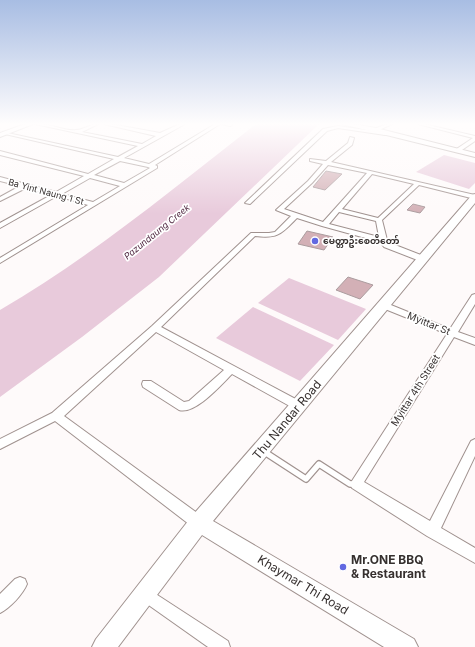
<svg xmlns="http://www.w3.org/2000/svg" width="475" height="647" font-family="Inter,'Noto Sans Myanmar',sans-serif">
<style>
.water{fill:#e8cadb}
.building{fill:#d3b0b6;stroke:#ab9c9e}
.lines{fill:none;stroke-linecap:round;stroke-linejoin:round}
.lane-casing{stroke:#a0928f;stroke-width:8}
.street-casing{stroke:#a0928f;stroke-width:2}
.secondary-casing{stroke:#a0928f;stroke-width:2}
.lane{stroke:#fff;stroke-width:5.5}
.street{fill:#fff;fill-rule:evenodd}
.secondary{fill:#fff;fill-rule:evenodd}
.poi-dot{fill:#6168e1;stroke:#fff;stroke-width:1.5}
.labels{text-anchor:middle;stroke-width:3.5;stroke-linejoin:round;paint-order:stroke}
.far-street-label{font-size:9px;fill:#36302f;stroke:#fff}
.far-water-label{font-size:9px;font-style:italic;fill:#4d243e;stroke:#fff}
.far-poi-label{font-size:9px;font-weight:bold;fill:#36302f;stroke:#fff;text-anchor:start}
.street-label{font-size:10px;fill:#36302f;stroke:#fff}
.near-street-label{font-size:12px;fill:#36302f;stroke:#fff}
.near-poi-label{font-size:12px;font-weight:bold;fill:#36302f;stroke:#fff;text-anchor:start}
</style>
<rect width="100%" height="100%" fill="#fefafa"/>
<g class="water">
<path d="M256,124H319L159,277L82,337L0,397V310C91,257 173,189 256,124Z"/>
<polygon points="444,155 475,163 475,183 469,189 416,172"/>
<polygon points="289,278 366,309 338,340 258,303"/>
<polygon points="253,307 334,345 300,381 216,338"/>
</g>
<g class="building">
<polygon points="326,171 342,174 325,190 313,187"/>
<polygon points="413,204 425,207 420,213 407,210"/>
<polygon points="307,231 333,237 324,250 298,244"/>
<polygon points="348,277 373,285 360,299 336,290"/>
</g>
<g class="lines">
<defs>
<polyline id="lane" points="263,451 306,479 319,464 350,484 355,484"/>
<g id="street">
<path d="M35,124C48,122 65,132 76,130C84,130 90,124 98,124L82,132L142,144L156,136L104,124H111L160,133L180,124H185L124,158L149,164L215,124H220L155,165L157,166V168L0,263V258L88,205L57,196L0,228V223L51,195L26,188L0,201V197L20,186L0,181V177L56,192L84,176L0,155V151L88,174L114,159L5,134H3V132L118,157L138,146ZM120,161L148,167L150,168L124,183L94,175ZM90,178L120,186L93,202L62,194Z"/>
<polygon points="221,124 230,124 232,125 230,126"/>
<polygon points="387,124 392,124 377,131 387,133 387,135 385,135 338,128 327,131 250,204 245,203 323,129 338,126 374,131 374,129"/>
<polygon points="418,124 424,124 475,136 475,141 459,152 455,152 455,150 473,138"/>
<path d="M350,137L354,138L352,145L331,162L475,195V199L419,185L382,220L387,240L390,243L426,257V261H420L384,247L380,242L322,226L297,218C281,234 278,239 255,236L161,327L303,403L304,406L303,409L299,410L295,409L232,374C221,385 195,415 179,410L143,387L142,384L143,381H151L184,402L189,401L224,370L156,332L64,416L204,518L206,523L204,528L199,529L194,528L55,421L0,449V439L52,413L152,326L251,233H269L275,232L291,216L276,210L308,181L323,164L310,161V159L326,161L348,143ZM328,165L367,173L323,222L284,209L312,183ZM372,174L414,184L378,218L342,209ZM339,212L376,221L379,237L329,224Z"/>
<polygon points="475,294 475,304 458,332 475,338 475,345 454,337 364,482 430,521 471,441 475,439 475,456 441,528 475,548 475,563 427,536 352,488 350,484 447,334 380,307 379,305 383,302 386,303 450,329 472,295"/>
<path d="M20,577L25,579L27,584C23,594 10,608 0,613V594L15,579Z"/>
<polygon points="145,587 228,641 230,647 208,647 140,599 138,594 140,589"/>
</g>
<g id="secondary">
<polygon points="25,124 33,124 0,137 0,133"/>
<polygon points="342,124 353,124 376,128 475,153 475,157"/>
<polygon points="475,194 475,203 213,521 414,639 418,647 384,647 202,535 118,647 92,647 96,639 192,516 472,195"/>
</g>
</defs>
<use href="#lane" class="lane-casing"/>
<use href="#street" class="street-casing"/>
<use href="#secondary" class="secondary-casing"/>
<use href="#lane" class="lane"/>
<use href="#street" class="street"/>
<use href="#secondary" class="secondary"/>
</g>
<linearGradient id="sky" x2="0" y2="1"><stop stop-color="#a8bde3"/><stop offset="0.58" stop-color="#fffdfd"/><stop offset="1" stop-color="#fffdfd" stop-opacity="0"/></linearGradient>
<rect width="475" height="214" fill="url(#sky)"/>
<g class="poi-dot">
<circle cx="315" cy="241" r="4"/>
<circle cx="343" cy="567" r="4"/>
</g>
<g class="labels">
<g class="far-street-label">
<text transform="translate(46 192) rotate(15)" y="3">Ba Yint Naung 1 St</text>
</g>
<g class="far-water-label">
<text transform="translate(157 232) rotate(-39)" y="3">Pazundaung Creek</text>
</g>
<g class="far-poi-label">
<text x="323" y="244">မေတ္တာဦးစေတီတော်</text>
</g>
<g class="street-label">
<text transform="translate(429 323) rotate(22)" y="4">Myittar St</text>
<text transform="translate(415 390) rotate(-58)" y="4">Myittar 4th Street</text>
</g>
<g class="near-street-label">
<text transform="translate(287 420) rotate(-50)" y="4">Thu Nandar Road</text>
<text transform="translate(303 585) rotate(31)" y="4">Khaymar Thi Road</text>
</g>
<g class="near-poi-label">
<text x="351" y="564">Mr.ONE BBQ<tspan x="351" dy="14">&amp; Restaurant</tspan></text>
</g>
</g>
</svg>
